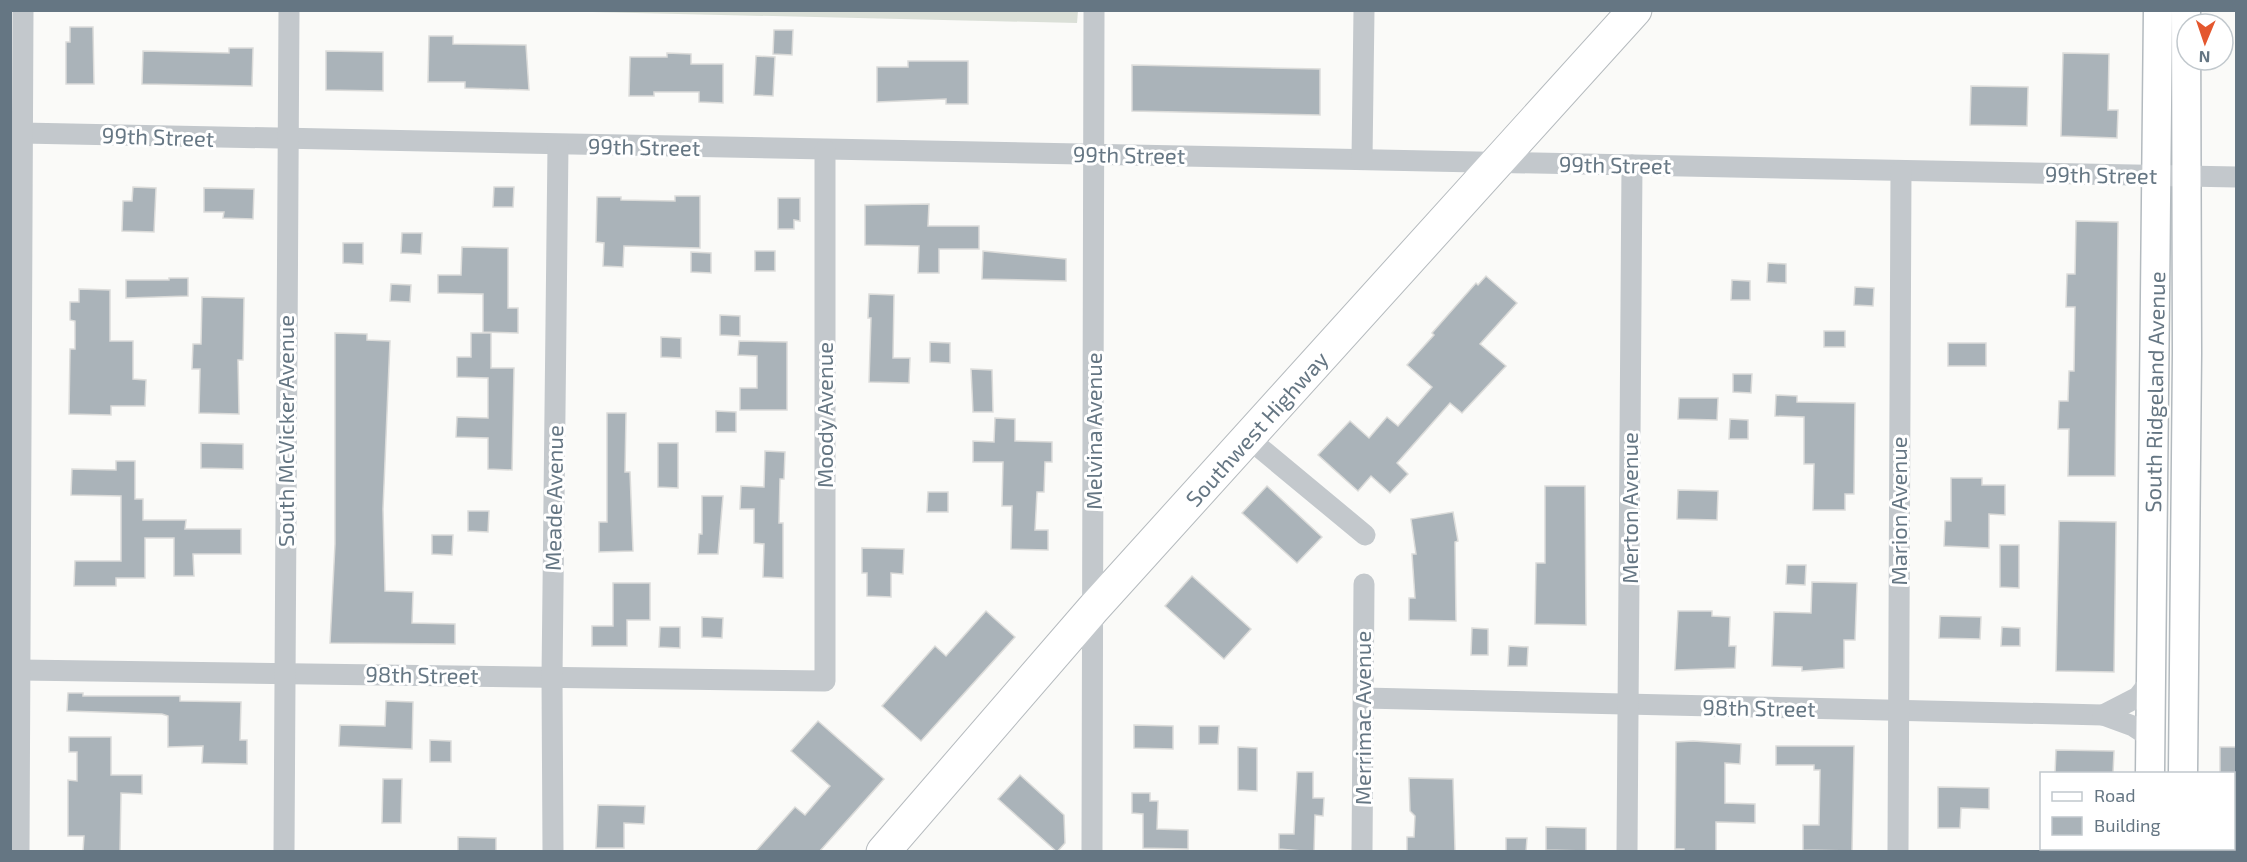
<svg xmlns="http://www.w3.org/2000/svg" width="2247" height="862" font-family="'Exo 2',sans-serif">
<style>
.green{fill:#dadfd7}
.building{fill:#aab3b9;stroke:#dcdcda;stroke-width:1.5}
.lines{fill:none;stroke-linecap:round;stroke-linejoin:round}
.secondary-casing{stroke:#b3babf;stroke-width:31}
.primary-casing{stroke:#b5babe;stroke-width:35}
.street{stroke:#c3c8cc;stroke-width:21}
.secondary{stroke:#fff;stroke-width:28}
.primary{stroke:#fff;stroke-width:33}
.labels{text-anchor:middle;stroke-width:6;stroke-linejoin:round;paint-order:stroke}
.street-label{font-size:22px;fill:#657683;stroke:#fff}
</style>
<rect width="100%" height="100%" fill="#fafaf8"/>
<polygon class="green" points="1078,11 1077,23 549,11 1078,10"/>
<g class="building">
<polygon points="70,27 93,27 94,84 66,84 66,42 70,42"/>
<polygon points="774,30 793,30 792,55 773,54"/>
<polygon points="429,36 453,36 453,44 526,45 529,90 465,88 465,82 428,82"/>
<polygon points="229,48 253,48 252,86 142,84 143,51 229,53"/>
<polygon points="326,51 383,52 383,91 326,90"/>
<polygon points="667,53 691,54 691,64 723,64 723,103 699,102 699,92 654,92 654,96 629,96 630,57 667,57"/>
<polygon points="2063,53 2109,54 2108,110 2118,110 2117,138 2061,136"/>
<polygon points="756,56 775,57 773,96 754,95"/>
<polygon points="908,61 968,61 968,104 946,104 946,99 877,102 877,67 908,67"/>
<polygon points="1132,65 1320,69 1320,115 1132,111"/>
<polygon points="1971,86 2028,87 2027,126 1970,125"/>
<polygon points="133,187 156,188 154,232 122,231 123,201 132,201"/>
<polygon points="494,187 514,187 513,207 493,207"/>
<polygon points="204,188 254,189 253,219 223,218 224,212 204,212"/>
<polygon points="675,196 700,196 700,248 624,246 623,267 603,266 604,243 596,242 597,197 621,197 621,200 675,201"/>
<polygon points="778,198 800,198 800,221 794,220 794,229 778,229"/>
<polygon points="929,204 928,226 979,226 979,249 939,249 939,273 918,273 919,246 865,245 865,205"/>
<polygon points="2076,221 2118,222 2115,476 2068,476 2069,429 2058,429 2059,401 2068,401 2069,371 2074,371 2075,307 2066,307 2067,274 2075,274"/>
<polygon points="402,233 422,233 421,254 401,253"/>
<polygon points="343,243 363,243 363,264 343,263"/>
<polygon points="462,247 508,248 508,308 518,308 518,333 483,332 483,294 438,293 438,275 461,275"/>
<rect x="755" y="251" width="20" height="20"/>
<polygon points="983,251 1066,259 1066,281 982,279"/>
<polygon points="691,252 711,253 711,273 691,272"/>
<polygon points="1768,263 1786,264 1786,283 1767,282"/>
<polygon points="1486,276 1517,303 1480,344 1506,366 1462,413 1450,403 1397,463 1408,474 1390,493 1371,476 1358,491 1318,455 1350,421 1369,438 1387,417 1398,426 1432,387 1407,365 1434,335 1432,333 1476,283 1478,285"/>
<polygon points="169,278 188,278 188,296 126,298 126,280 169,280"/>
<polygon points="1732,280 1750,281 1750,300 1731,300"/>
<polygon points="391,284 411,285 410,302 390,301"/>
<polygon points="1855,287 1874,288 1873,306 1854,305"/>
<polygon points="79,289 110,290 110,341 133,341 133,379 146,380 145,406 111,406 111,415 69,414 70,349 75,349 75,321 70,320 70,302 79,302"/>
<polygon points="869,294 894,295 893,358 910,358 909,383 869,382 871,318 868,318"/>
<polygon points="202,297 244,298 243,360 238,360 239,414 199,413 200,369 192,369 193,344 201,344"/>
<polygon points="720,315 740,316 740,336 720,335"/>
<rect x="1824" y="331" width="21" height="16"/>
<polygon points="335,333 367,334 367,340 390,341 383,509 385,591 413,592 412,623 455,624 455,644 330,643 335,544"/>
<polygon points="471,333 491,333 491,368 514,368 512,470 488,469 488,438 456,437 457,417 488,418 488,378 457,377 457,357 471,357"/>
<polygon points="661,337 681,338 681,358 661,357"/>
<polygon points="739,341 787,342 787,410 740,410 740,388 757,388 757,356 738,355"/>
<polygon points="930,342 950,343 950,363 930,362"/>
<rect x="1948" y="343" width="38" height="23"/>
<polygon points="971,369 992,370 993,412 973,412"/>
<polygon points="1733,374 1752,374 1751,393 1733,392"/>
<polygon points="1776,395 1797,396 1797,402 1855,403 1854,494 1845,494 1845,510 1813,510 1814,464 1804,464 1804,417 1775,416"/>
<polygon points="1679,398 1718,398 1717,420 1678,419"/>
<polygon points="716,411 736,412 736,432 716,432"/>
<polygon points="607,413 626,413 625,472 630,472 633,551 599,552 599,522 607,522"/>
<polygon points="995,418 1015,419 1015,441 1052,442 1052,462 1045,462 1044,492 1037,492 1035,530 1048,530 1048,550 1011,549 1012,506 1002,506 1003,462 973,462 973,441 994,442"/>
<polygon points="1730,419 1748,420 1748,439 1729,439"/>
<polygon points="201,443 243,444 243,469 201,468"/>
<polygon points="658,443 678,443 678,488 658,487"/>
<polygon points="765,451 785,452 784,479 780,479 779,523 783,523 783,578 763,577 764,544 754,543 754,509 740,509 741,486 764,487"/>
<polygon points="116,461 135,461 135,499 143,499 143,520 186,520 185,529 241,529 241,554 193,554 194,576 174,576 174,538 145,538 145,578 116,578 116,586 74,586 75,561 121,561 121,496 71,495 72,469 116,470"/>
<polygon points="1951,478 1982,478 1982,485 2005,485 2005,515 1989,514 1989,548 1944,546 1945,521 1951,521"/>
<polygon points="1267,486 1322,537 1297,563 1242,513"/>
<polygon points="1545,486 1585,486 1586,625 1535,624 1536,563 1545,563"/>
<polygon points="1678,490 1718,491 1717,520 1677,519"/>
<polygon points="928,492 948,492 948,512 927,512"/>
<polygon points="702,496 723,496 718,554 698,554 699,534 702,534"/>
<polygon points="468,511 489,511 488,532 468,531"/>
<polygon points="1453,512 1458,541 1455,542 1456,621 1409,620 1409,598 1415,598 1412,554 1416,554 1411,519"/>
<polygon points="2059,521 2116,522 2114,672 2056,671"/>
<polygon points="432,535 453,535 452,555 432,554"/>
<polygon points="2000,545 2019,545 2019,588 2000,587"/>
<polygon points="862,548 904,549 903,574 891,573 891,597 867,596 867,573 862,573"/>
<polygon points="1787,565 1806,565 1805,585 1786,584"/>
<polygon points="1192,576 1251,629 1224,659 1165,606"/>
<polygon points="1812,582 1857,583 1855,640 1844,640 1844,668 1802,671 1802,667 1772,666 1774,612 1811,613"/>
<polygon points="613,583 650,583 650,620 627,620 627,646 592,646 592,626 613,626"/>
<polygon points="986,611 1015,637 921,741 882,706 935,646 946,656"/>
<polygon points="1678,611 1712,611 1712,616 1730,617 1729,646 1736,646 1735,668 1675,670"/>
<polygon points="1940,616 1981,617 1980,639 1939,638"/>
<polygon points="702,617 723,618 722,638 702,637"/>
<polygon points="660,627 680,627 680,648 659,647"/>
<polygon points="2002,627 2020,628 2020,646 2001,646"/>
<polygon points="1472,628 1488,629 1488,655 1471,655"/>
<polygon points="1509,646 1528,647 1527,666 1508,666"/>
<polygon points="68,693 83,693 83,696 180,696 180,701 241,702 240,740 247,740 247,764 202,763 203,746 168,747 168,716 162,714 67,711"/>
<polygon points="386,701 413,702 412,749 339,746 340,725 385,726"/>
<polygon points="818,721 884,779 819,852 755,852 795,807 805,815 830,786 791,751"/>
<polygon points="1134,725 1173,726 1173,749 1134,748"/>
<polygon points="1199,726 1219,726 1218,744 1199,744"/>
<polygon points="69,737 111,737 111,775 142,775 142,794 121,793 120,851 83,851 84,836 68,836 68,780 77,781 77,752 69,752"/>
<polygon points="430,740 451,741 451,762 430,762"/>
<polygon points="1693,741 1741,744 1740,764 1725,763 1725,803 1755,804 1755,823 1716,822 1716,852 1684,852 1684,849 1675,849 1676,742"/>
<polygon points="1776,746 1854,746 1852,851 1803,850 1803,825 1819,825 1820,770 1814,770 1814,765 1776,765"/>
<polygon points="1238,747 1257,748 1257,791 1238,790"/>
<rect x="2220" y="747" width="16" height="27"/>
<polygon points="2056,750 2114,751 2113,774 2055,774"/>
<polygon points="1297,772 1313,772 1313,798 1324,798 1323,816 1315,815 1314,852 1279,849 1279,834 1294,834"/>
<polygon points="1020,775 1064,815 1065,843 1057,852 998,799"/>
<polygon points="1409,778 1453,779 1455,851 1407,852 1407,837 1414,837 1415,816 1410,811"/>
<polygon points="383,779 402,779 401,823 382,823"/>
<polygon points="1938,787 1989,788 1989,809 1961,808 1960,828 1938,828"/>
<polygon points="1132,793 1150,793 1150,801 1158,801 1157,829 1188,830 1188,849 1143,848 1143,814 1132,813"/>
<polygon points="598,805 645,806 644,824 624,823 624,848 596,848"/>
<polygon points="1546,827 1586,828 1586,851 1546,850"/>
<polygon points="458,837 496,838 496,852 458,852"/>
<polygon points="1506,838 1527,838 1526,852 1506,852"/>
</g>
<g class="lines">
<defs>
<g id="secondary">
<polyline points="2150,774 2158,10"/>
<polyline points="2183,774 2187,353 2186,10"/>
<polyline points="2149,852 2149,848"/>
<polyline points="2182,852 2182,848"/>
</g>
<polyline id="primary" points="883,852 1093,609 1635,10"/>
</defs>
<use href="#secondary" class="secondary-casing"/>
<use href="#primary" class="primary-casing"/>
<g class="street">
<polyline points="22,133 2236,177"/>
<polyline points="1362,159 1364,10"/>
<polyline points="1248,438 1365,535"/>
<polyline points="20,670 825,681 825,150"/>
<polyline points="1364,698 2103,715 2133,726 2150,737"/>
<polyline points="2103,715 2138,697 2153,678"/>
<polyline points="19,852 23,10"/>
<polyline points="284,852 289,10"/>
<polyline points="553,852 552,677 558,145"/>
<polyline points="1092,852 1094,10"/>
<polyline points="1362,852 1364,584"/>
<polyline points="1627,852 1632,165"/>
<polyline points="1898,852 1901,171"/>
</g>
<use href="#secondary" class="secondary"/>
<use href="#primary" class="primary"/>
</g>
<g class="labels">
<g class="street-label">
<text transform="translate(158 137) rotate(2)" y="8">99th Street</text>
<text transform="translate(644 147) rotate(1)" y="8">99th Street</text>
<text transform="translate(1129 155) rotate(1)" y="8">99th Street</text>
<text transform="translate(1615 165) rotate(1)" y="8">99th Street</text>
<text transform="translate(2101 175) rotate(1)" y="8">99th Street</text>
<text transform="translate(2155 392) rotate(-89)" y="8">South Ridgeland Avenue</text>
<text transform="translate(825 415) rotate(-90)" y="8">Moody Avenue</text>
<text transform="translate(1257 429) rotate(-48)" y="8">Southwest Highway</text>
<text transform="translate(286 431) rotate(-90)" y="8">South McVicker Avenue</text>
<text transform="translate(1094 431) rotate(-90)" y="8">Melvina Avenue</text>
<text transform="translate(554 498) rotate(-89)" y="8">Meade Avenue</text>
<text transform="translate(1630 508) rotate(-90)" y="8">Merton Avenue</text>
<text transform="translate(1899 511) rotate(-90)" y="8">Marion Avenue</text>
<text transform="translate(422 675) rotate(1)" y="8">98th Street</text>
<text transform="translate(1759 708) rotate(1)" y="8">98th Street</text>
<text transform="translate(1363 718) rotate(-90)" y="8">Merrimac Avenue</text>
</g>
</g>
<rect width="2247" height="862" fill="none" stroke="#657683" stroke-width="24"/>
<rect x="2040" y="772" width="195" height="78" fill="#ffffff" stroke="#c1c8cd" stroke-width="1.5"/>
<rect x="2052" y="792" width="30" height="9" fill="#ffffff" stroke="#c1c8cd" stroke-width="1.5"/>
<text x="2094" y="802" font-size="18" fill="#657683">Road</text>
<rect x="2052" y="817" width="30" height="18" fill="#aab3b9" stroke="#c1c8cd" stroke-width="1.5"/>
<text x="2094" y="832" font-size="18" fill="#657683">Building</text>
<g transform="translate(2205 42) rotate(182)"><circle r="28" fill="#ffffff" stroke="#c1c8cd" stroke-width="1.5"/>
<path d="M0-4.5L10 22L0 15L-10 22Z" fill="#e4572e"/>
<text y="-9" font-size="16" font-weight="bold" text-anchor="middle" fill="#657683">N</text>
</g>
</svg>
